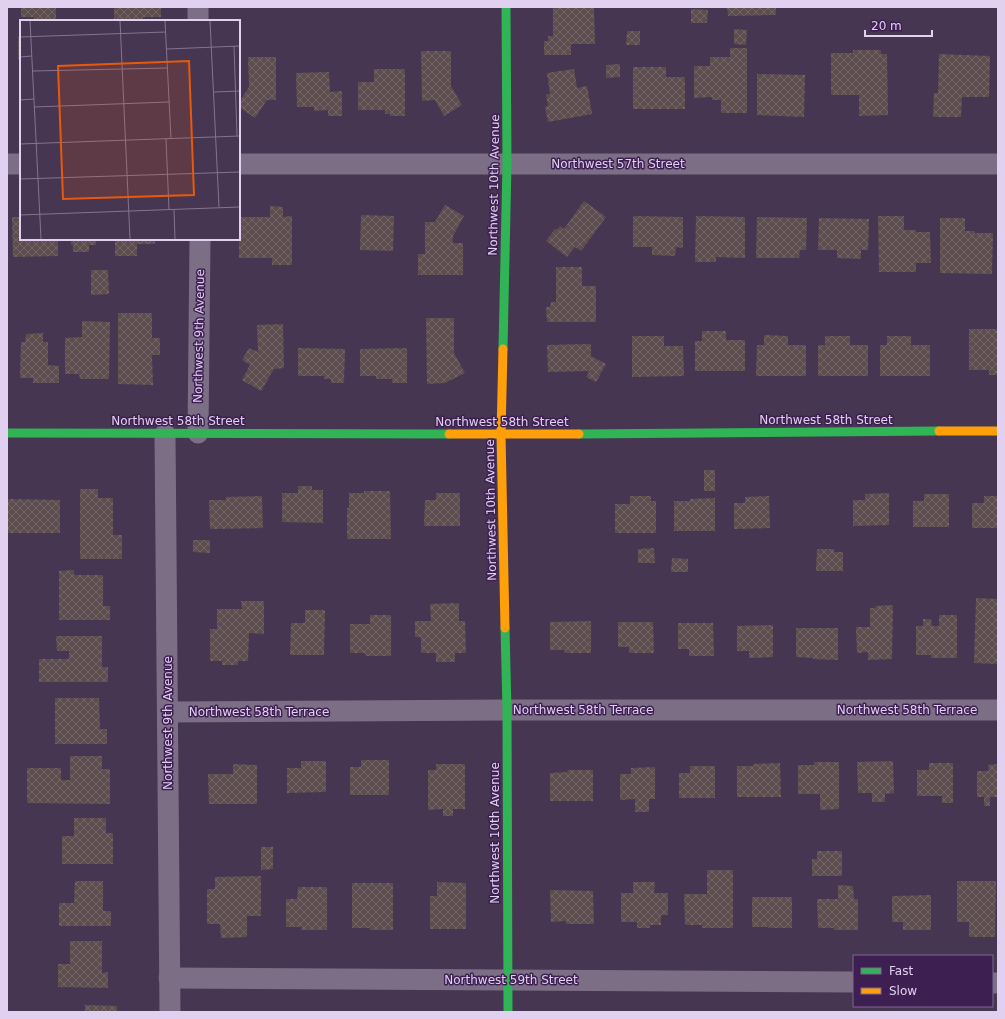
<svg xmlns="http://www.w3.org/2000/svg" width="1005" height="1019" font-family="'DejaVu Sans',sans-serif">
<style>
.building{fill:url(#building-cross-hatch)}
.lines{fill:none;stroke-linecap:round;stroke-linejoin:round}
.street{stroke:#7c6e85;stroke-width:21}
.fast{stroke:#30b455;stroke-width:9}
.slow{stroke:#ff9f0a;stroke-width:9}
.labels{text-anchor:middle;stroke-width:3;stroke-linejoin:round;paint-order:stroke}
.street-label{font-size:12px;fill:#e1d0ef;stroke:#3e1f52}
.inset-road{fill:none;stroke:#847490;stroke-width:1}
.view{fill:#e8590c;fill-opacity:0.15;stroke:#e8590c;stroke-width:2}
.inset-edge{fill:none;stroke:#e1d0ef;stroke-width:2}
</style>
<defs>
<pattern id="building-cross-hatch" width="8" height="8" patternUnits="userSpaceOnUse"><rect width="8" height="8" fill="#5d4d4e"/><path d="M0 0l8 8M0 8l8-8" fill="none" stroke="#746668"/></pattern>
</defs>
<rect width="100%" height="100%" fill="#463651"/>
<g class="building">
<polygon points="21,7 56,7 56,21 34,21 34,17 21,17"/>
<polygon points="114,7 161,7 161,17 143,17 143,21 114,21"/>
<polygon points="553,7 594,7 595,44 571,44 571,55 544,55 544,41 548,41 548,36 553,36"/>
<polygon points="727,7 776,7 776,15 728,16"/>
<polygon points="691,9 708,10 707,23 691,23"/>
<polygon points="734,29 747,30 746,45 734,44"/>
<polygon points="627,31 640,31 640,45 626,45"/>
<rect x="18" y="37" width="3" height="22"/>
<polygon points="730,48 747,48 747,113 721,113 721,100 712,100 712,97 694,98 694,66 710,66 710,57 730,57"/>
<polygon points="853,50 881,50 881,54 887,54 888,115 859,116 859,95 831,95 831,53 853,53"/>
<polygon points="421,51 451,51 451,86 462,105 444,116 435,100 422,101"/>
<polygon points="939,54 990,56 989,97 962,97 961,117 933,117 934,93 938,93"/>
<polygon points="248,57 276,57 276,100 267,100 255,118 239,107 239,102 249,87"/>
<polygon points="620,64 620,77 606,78 606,65"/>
<polygon points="633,67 666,67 666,77 685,77 685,109 633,109"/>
<polygon points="374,69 405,69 405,116 390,116 390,114 385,114 385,110 358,110 358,82 374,82"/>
<polygon points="574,69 577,88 587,86 592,114 548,122 545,107 548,106 546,94 550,94 547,73"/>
<polygon points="329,72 330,92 342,91 342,116 328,116 328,110 314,111 314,107 297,107 296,73"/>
<polygon points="757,74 805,75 804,117 757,115"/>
<polygon points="584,201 606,217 581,251 575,247 567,257 546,241 555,229 557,230 560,226 564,229"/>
<polygon points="445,205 464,216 453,236 453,243 463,243 463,275 418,275 418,254 425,254 425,222 435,222"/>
<polygon points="270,206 283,207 283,217 292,216 292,265 272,265 272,258 239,258 239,217 270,217"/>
<polygon points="361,215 394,216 393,251 360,250"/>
<polygon points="633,216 683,217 683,248 676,247 675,256 652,255 652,247 633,247"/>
<polygon points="696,216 745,217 745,258 716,257 716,262 695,262"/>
<polygon points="878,216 904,216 904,230 916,230 916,232 930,232 931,263 916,263 916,272 879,272"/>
<polygon points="12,217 21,217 21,239 58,239 58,256 13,257"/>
<polygon points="757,217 807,218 806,250 800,250 799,258 756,258"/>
<polygon points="819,218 869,219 868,250 861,250 861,259 837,258 837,250 818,250"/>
<polygon points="940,218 965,218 965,231 975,231 975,233 993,233 992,274 940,273"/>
<polygon points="71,239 96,239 96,245 89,245 89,252 73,252 73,245 71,245"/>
<polygon points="115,239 155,239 155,244 137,244 137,256 115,256"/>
<polygon points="556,267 582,267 582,286 596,286 596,322 547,322 546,307 550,307 551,302 556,302"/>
<polygon points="91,270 108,270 109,294 91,295"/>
<polygon points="118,313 152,313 152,338 160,338 160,355 152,355 153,385 118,384"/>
<polygon points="426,318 454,318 454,353 465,373 445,383 427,384"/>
<polygon points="82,321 110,322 109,379 80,379 79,374 65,374 65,338 82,337"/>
<polygon points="283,324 284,368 274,369 261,391 242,380 250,365 242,360 249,348 258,352 257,325"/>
<polygon points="969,329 998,329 998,375 989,375 989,370 969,370"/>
<polygon points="702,331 726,331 726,340 745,340 745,371 695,371 695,341 702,341"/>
<polygon points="43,333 43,342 48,342 48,365 59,366 59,383 33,383 33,378 20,378 21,342 25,342 26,334"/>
<polygon points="764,335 788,336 788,345 806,345 806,376 756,376 757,345 764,345"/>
<polygon points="632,336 664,336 664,346 683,346 684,376 632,377"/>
<polygon points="825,336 850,336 850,345 868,345 868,376 818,376 818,345 825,345"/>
<polygon points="887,336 911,336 911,345 930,345 930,376 880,376 880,345 887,345"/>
<polygon points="591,344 591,356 606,364 596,382 586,377 589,371 548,372 547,345"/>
<polygon points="298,348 345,349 344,383 331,383 331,379 324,379 324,376 298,376"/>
<polygon points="407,348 407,383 392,383 392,379 376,379 376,376 360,376 360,349"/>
<rect x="704" y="470" width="11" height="21"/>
<polygon points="298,486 312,486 312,490 323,490 323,523 282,522 282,493 298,493"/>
<polygon points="80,489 98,489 98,498 113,498 113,535 122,535 122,559 80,559"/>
<polygon points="364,491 390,491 391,539 347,539 347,508 349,508 349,493 364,493"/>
<polygon points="436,493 460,493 460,526 424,526 425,500 436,500"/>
<polygon points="889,493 889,525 853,526 853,500 865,500 865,494"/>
<polygon points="924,494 949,494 949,527 913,527 913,501 924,501"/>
<polygon points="262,496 263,528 210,529 209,500 226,500 226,497"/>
<polygon points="630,496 651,496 651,501 656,501 656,533 615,533 615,504 630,504"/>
<polygon points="769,496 770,528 734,529 734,503 745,503 745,497"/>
<polygon points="984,496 998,496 998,528 972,528 972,503 984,503"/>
<polygon points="715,498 715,531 674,531 674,501 690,501 690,499"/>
<polygon points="7,499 60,500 60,533 7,533"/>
<polygon points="193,540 210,540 210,553 193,552"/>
<polygon points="654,548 655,563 638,563 638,549"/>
<polygon points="817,549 834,549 834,552 843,552 843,571 816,571"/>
<polygon points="672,558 688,559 688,572 671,572"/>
<polygon points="74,570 74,575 103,575 103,606 110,606 110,620 59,620 59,571"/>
<polygon points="976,598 998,599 998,664 974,663"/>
<polygon points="241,601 264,601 264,634 249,633 248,661 238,661 238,665 222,665 222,661 210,661 210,629 217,629 217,609 242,609"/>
<polygon points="459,603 459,621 465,621 466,653 455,653 455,662 436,662 436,653 421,653 421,637 415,637 415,621 431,621 430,604"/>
<polygon points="893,605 892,659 868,660 868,652 857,653 856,627 870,627 870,608 876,608 875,606"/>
<polygon points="305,610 325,610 324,655 290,655 291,623 305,623"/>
<polygon points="370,615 391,615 391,656 366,656 365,653 350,653 350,624 370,624"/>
<polygon points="939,615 957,615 957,658 931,658 931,655 916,655 916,626 923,626 923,619 931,619 932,626 939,626"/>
<polygon points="591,621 591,653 565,653 564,650 550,650 550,622"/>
<polygon points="618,622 653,622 654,653 629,653 629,647 618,647"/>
<polygon points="678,623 713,623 714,656 689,656 689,649 678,649"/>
<polygon points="773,625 773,657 749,658 749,651 737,651 737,626"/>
<polygon points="796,628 838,628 838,660 813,659 813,658 796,657"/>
<polygon points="56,636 102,636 102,667 108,667 108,682 39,682 39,659 69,659 69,651 57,651"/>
<polygon points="55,698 99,698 100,729 107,729 107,744 55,744"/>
<polygon points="70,756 102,756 102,769 110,769 110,804 27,803 27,768 61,768 61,780 70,780"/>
<polygon points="361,760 389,760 389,795 350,795 350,767 361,767"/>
<polygon points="301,761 326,761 326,792 287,793 287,768 301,768"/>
<polygon points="893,761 894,793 885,794 885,802 872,802 872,793 858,793 857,762"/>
<polygon points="814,762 839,762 839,809 820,810 820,794 798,794 798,765 814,765"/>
<polygon points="780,763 781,797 737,797 737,766 753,766 753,764"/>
<polygon points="929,763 953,763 953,803 942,803 942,796 917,796 917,770 929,770"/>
<polygon points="233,764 257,765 257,804 209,804 208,774 233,774"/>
<polygon points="436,764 465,764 465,809 453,809 453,816 443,816 443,809 428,810 428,770 436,770"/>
<polygon points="998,764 998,797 990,797 990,806 984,806 984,797 977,797 977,771 989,771 988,765"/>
<polygon points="690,766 715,766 715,798 679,798 679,773 690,773"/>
<polygon points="655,767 655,799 649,799 649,812 635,812 635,799 620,800 620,774 631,774 631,768"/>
<polygon points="567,770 593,770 593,801 550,801 550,773 568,772"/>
<polygon points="74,818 106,818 106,833 113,833 113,864 62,864 62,836 74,836"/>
<polygon points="261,847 273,847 273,869 261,870"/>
<polygon points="817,851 842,851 842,876 812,876 812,859 817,859"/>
<polygon points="707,870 733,870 733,928 702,928 702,925 685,925 684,894 707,894"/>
<polygon points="261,876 261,916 247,916 247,937 221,938 220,924 207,924 207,889 215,889 215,877"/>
<polygon points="75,881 103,881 103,911 111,911 111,926 59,926 59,903 74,903"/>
<polygon points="957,881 996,881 995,937 969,937 969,922 957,922"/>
<polygon points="437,882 466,883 466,929 430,929 430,896 437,896"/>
<polygon points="633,882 655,882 654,893 668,893 668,915 661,915 661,925 650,925 650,928 637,928 637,922 621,922 621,893 633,893"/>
<polygon points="352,883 393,883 393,930 370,930 370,928 352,928"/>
<polygon points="838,885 853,886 854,899 858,899 858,930 834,930 834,928 818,928 817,899 838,899"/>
<polygon points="298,887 327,887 327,930 301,930 302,927 286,927 286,899 297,899"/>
<polygon points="550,890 593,891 594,924 566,924 566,921 551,922"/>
<polygon points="931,895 931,930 903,930 903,922 892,922 892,896"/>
<polygon points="752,897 792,897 792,928 769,928 768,927 752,927"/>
<polygon points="70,941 102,941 102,973 108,972 108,988 58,987 58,964 70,964"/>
<polygon points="85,1005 117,1006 117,1012 85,1012"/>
</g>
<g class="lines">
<g class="street">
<polyline points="198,7 198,21"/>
<polyline points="7,164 21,164"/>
<polyline points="239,164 998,164"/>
<polyline points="198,433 200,239"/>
<polyline points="165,434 170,1012"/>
<polyline points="168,712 507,710 998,710"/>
<polyline points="169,978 854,982"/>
<polyline points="992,983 998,983"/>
</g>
<g class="fast">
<polyline points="503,349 507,164 506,7"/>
<polyline points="7,433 449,434"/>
<polyline points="579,434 939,431"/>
<polyline points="505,628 507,710 508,1012"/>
</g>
<g class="slow">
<polyline points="503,349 501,434 505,628"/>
<polyline points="939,431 998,431"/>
<polyline points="449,434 579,434"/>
</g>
</g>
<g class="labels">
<g class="street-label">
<text x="618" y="168">Northwest 57th Street</text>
<text transform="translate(494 185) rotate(-89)" y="4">Northwest 10th Avenue</text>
<text transform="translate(199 336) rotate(-89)" y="4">Northwest 9th Avenue</text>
<text x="826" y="424">Northwest 58th Street</text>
<text x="178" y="425">Northwest 58th Street</text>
<text x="502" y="426">Northwest 58th Street</text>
<text transform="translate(491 510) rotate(-91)" y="4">Northwest 10th Avenue</text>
<text x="583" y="714">Northwest 58th Terrace</text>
<text x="907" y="714">Northwest 58th Terrace</text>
<text x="259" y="716">Northwest 58th Terrace</text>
<text transform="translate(168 723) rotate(-90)" y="4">Northwest 9th Avenue</text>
<text transform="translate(495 833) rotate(-90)" y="4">Northwest 10th Avenue</text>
<text x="511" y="984">Northwest 59th Street</text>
</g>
</g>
<g transform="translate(20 20)">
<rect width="220" height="220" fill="#463651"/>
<path class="inset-road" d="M10,1L21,219M100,1L110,219M145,1L151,119M190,1L199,187M0,17L146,12M214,26L217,116M147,29L220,26M0,37L12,36M13,51L148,48M194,72L220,71M0,80L14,79M14,87L149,82M146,119L149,190M0,124L220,116M0,159L220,152M154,190L155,219M0,195L220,187"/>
<path class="view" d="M169,41L174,175L43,179L38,46Z"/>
<rect width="220" height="220" class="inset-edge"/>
</g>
<rect width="1005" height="1019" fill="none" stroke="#e1d0ef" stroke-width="16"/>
<rect x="853" y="955" width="140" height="52" fill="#3e1f52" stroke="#7f6691"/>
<rect x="861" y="968" width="20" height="6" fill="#30b455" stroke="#7f6691"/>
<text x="889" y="975" font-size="12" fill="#e1d0ef">Fast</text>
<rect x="861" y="988" width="20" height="6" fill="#ff9f0a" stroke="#7f6691"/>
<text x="889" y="995" font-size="12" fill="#e1d0ef">Slow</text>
<path d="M865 30v6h67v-6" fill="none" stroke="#e1d0ef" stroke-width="2"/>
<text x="871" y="30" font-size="12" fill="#e1d0ef" stroke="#3e1f52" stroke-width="3" paint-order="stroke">20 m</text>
</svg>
